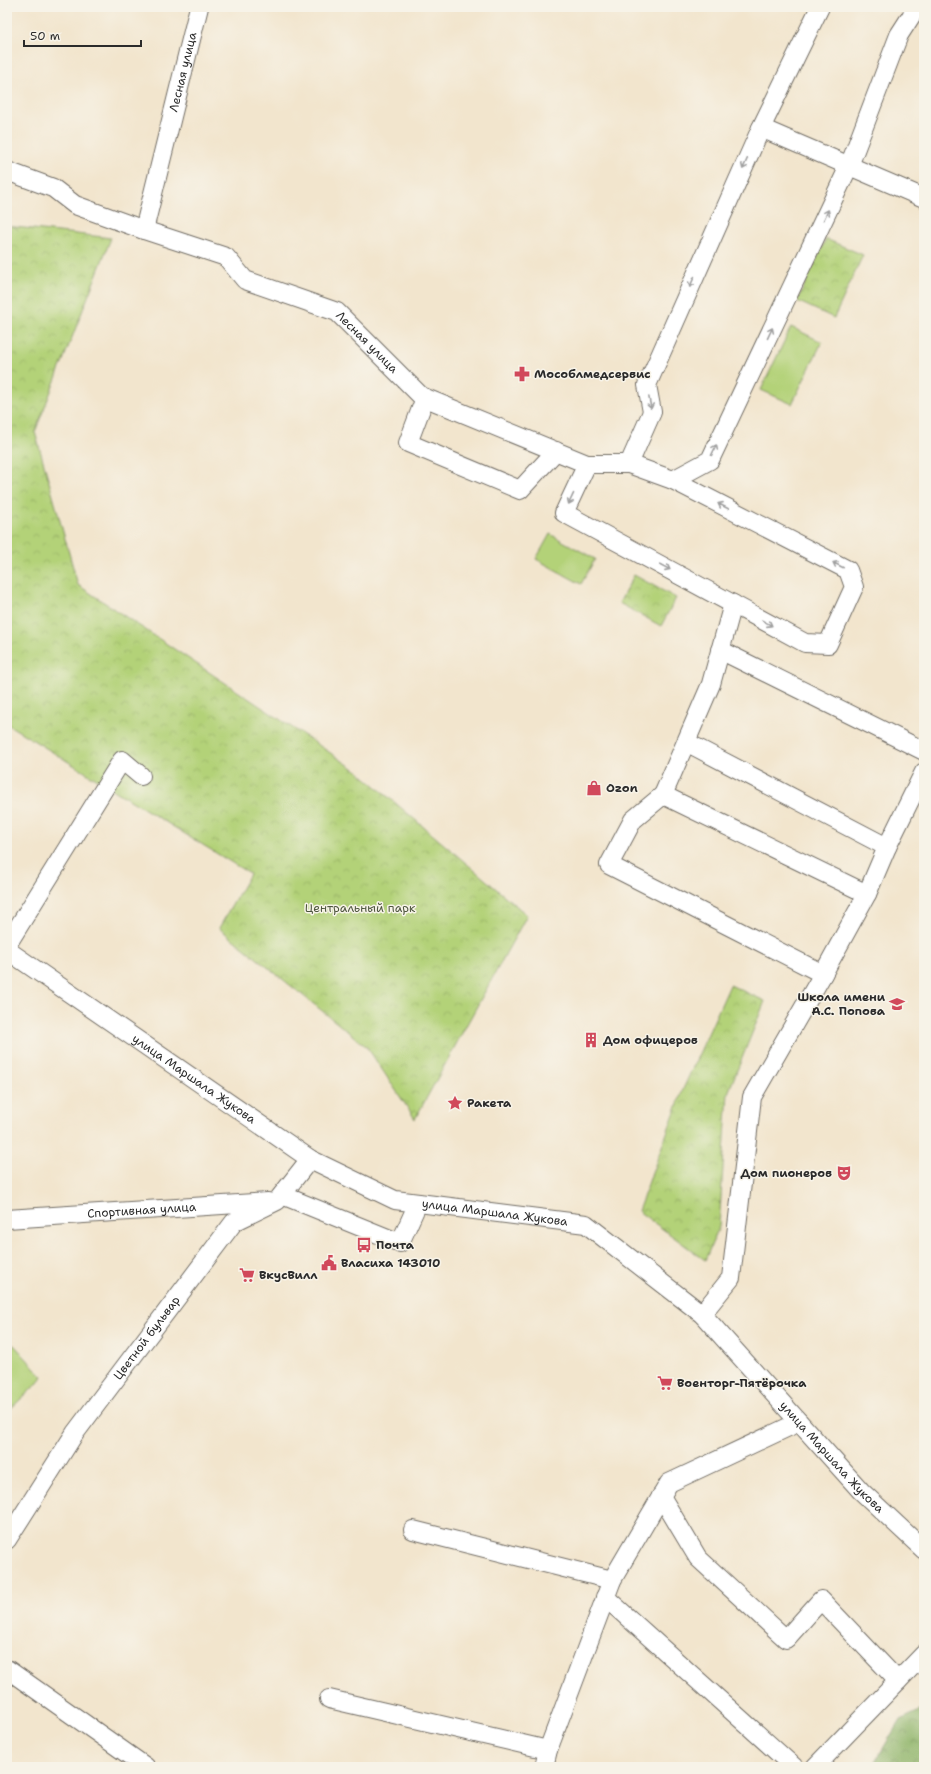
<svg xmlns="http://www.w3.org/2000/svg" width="931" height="1774" font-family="'Shantell Sans',sans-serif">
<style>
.forest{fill:url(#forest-crowns);stroke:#5c704a}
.park{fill:url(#park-crowns);stroke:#6f7e52}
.garden{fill:#b3d278;stroke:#6f7e52}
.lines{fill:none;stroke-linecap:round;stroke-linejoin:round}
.minor-casing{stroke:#716c64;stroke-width:20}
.minor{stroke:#fff;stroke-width:18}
.oneway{stroke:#a0a0a0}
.labels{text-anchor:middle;stroke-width:3;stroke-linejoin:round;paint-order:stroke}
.street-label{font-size:12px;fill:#2b2b2b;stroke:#f7f3e8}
.poi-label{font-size:12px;font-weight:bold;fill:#2b2b2b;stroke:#f7f3e8;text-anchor:start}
.park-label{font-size:12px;fill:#4d553e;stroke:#f7f3e8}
</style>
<defs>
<pattern id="forest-crowns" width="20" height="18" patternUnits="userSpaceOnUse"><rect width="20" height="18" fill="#8eb468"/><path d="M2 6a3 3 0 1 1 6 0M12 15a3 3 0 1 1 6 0" fill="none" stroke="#749356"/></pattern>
<pattern id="park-crowns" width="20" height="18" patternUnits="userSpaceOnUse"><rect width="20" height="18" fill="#b3d278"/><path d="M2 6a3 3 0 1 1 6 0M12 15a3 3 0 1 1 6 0" fill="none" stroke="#9ab468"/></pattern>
</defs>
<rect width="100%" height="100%" fill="#f7f3e8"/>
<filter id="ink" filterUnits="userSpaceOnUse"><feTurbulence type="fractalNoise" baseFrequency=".025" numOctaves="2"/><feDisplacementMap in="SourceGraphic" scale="8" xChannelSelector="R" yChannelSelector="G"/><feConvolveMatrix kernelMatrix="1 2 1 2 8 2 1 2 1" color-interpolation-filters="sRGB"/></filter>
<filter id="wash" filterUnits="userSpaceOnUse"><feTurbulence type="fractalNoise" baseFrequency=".012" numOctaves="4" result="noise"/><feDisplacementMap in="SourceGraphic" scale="16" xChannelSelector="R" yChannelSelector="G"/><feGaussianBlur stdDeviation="0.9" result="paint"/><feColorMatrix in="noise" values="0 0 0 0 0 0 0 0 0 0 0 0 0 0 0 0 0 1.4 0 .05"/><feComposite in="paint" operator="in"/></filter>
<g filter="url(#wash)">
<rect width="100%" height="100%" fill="#f2e5cd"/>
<polygon class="forest" points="924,1709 924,1767 872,1767 900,1720"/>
<g class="park">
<polygon points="7,226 111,238 35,432 78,585 359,772 527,915 415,1119 367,1047 219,928 250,874 7,724"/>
<polygon points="826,239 863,255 834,318 797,301"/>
<polygon points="634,575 676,598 661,626 619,603"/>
<polygon points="730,985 765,1001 728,1093 719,1227 705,1260 638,1211 684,1087"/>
</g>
<g class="garden">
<polygon points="791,327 822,342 792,404 761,390"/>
<polygon points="550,534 595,559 581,584 536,559"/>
<polygon points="14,1345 42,1376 38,1383 7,1412 7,1348"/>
</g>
</g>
<g filter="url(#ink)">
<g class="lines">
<defs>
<g id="minor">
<polyline points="820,7 761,128 924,198"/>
<path id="s1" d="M7,171L53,188L75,205L144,230L199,7"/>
<path id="s2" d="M144,230L226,257L245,280L337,312L421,396L587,464H629L673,480L848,570L854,587L828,644L805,643L564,513L587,464"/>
<polyline points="425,398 408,443 520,490 556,451"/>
<polyline points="629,464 652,412 647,385 761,128"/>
<polyline points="673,480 710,460 849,166 899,35 917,7"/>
<polyline points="720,650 924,751"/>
<polyline points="686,742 887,847 867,894 663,795 711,684 733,604"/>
<polyline points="663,795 633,820 609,865 823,974 867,894"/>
<polyline points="887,847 924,772"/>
<polyline points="7,945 122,760 141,776"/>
<path id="s3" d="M7,950L310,1159L395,1200L586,1224L702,1314L861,1491L924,1550"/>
<polyline points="282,1195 400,1243 418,1203"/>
<path id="s4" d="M7,1219L268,1202"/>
<polyline points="702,1314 731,1278 752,1097 823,974"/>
<polyline points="661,1496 698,1558 786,1639 821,1600 898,1681"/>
<polyline points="413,1530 612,1580"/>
<path id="s5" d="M7,1540L75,1433L234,1222L277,1201L310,1159"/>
<polyline points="605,1597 794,1767"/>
<polyline points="7,1669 146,1767"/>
<polyline points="329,1699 548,1750"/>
<polyline points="544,1767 548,1750 612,1580 669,1483 799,1422"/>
<polyline points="815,1767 924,1654"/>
</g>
</defs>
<use href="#minor" class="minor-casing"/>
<use href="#minor" class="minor"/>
</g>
<defs><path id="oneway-shaft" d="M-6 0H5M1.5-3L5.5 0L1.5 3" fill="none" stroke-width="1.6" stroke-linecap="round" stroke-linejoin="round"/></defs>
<g class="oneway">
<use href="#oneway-shaft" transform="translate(745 164) rotate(114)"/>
<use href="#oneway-shaft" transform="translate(826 215) rotate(-65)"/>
<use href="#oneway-shaft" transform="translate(692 282) rotate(114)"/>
<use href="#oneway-shaft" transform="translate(770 333) rotate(-65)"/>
<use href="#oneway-shaft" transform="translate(650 403) rotate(79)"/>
<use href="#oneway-shaft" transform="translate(714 450) rotate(-65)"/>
<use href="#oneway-shaft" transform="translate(571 499) rotate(115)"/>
<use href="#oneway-shaft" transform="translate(723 506) rotate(-153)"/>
<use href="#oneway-shaft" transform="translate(838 565) rotate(-153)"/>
<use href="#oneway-shaft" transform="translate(665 567) rotate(28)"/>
<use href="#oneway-shaft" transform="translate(767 623) rotate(29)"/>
</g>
</g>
<defs>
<symbol id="pharmacy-bare" viewBox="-9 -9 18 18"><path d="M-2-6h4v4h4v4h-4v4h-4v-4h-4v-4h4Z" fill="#d1495b" stroke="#f7f3e8" stroke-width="2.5" paint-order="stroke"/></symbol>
<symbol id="shop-bare" viewBox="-9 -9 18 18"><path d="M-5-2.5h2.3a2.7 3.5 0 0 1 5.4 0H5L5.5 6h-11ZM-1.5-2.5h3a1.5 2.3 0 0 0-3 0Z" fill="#d1495b" stroke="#f7f3e8" stroke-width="2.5" paint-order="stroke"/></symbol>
<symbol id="school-bare" viewBox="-9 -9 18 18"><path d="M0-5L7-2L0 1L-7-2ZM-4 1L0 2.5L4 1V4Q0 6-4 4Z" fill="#d1495b" stroke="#f7f3e8" stroke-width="2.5" paint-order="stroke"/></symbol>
<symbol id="building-bare" viewBox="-9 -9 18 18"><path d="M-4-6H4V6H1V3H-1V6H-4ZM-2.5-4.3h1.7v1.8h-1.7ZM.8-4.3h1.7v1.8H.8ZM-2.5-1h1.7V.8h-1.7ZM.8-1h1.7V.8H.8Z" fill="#d1495b" stroke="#f7f3e8" stroke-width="2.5" paint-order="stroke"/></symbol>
<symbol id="sight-bare" viewBox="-9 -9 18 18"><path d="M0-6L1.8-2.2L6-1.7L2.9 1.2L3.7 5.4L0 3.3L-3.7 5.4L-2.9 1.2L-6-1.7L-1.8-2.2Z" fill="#d1495b" stroke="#f7f3e8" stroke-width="2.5" paint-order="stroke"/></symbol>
<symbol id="theatre-bare" viewBox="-9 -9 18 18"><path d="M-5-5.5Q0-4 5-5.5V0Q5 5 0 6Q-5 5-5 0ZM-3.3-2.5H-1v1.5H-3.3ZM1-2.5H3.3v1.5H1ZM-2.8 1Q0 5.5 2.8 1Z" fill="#d1495b" stroke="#f7f3e8" stroke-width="2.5" paint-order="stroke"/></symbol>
<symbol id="bus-bare" viewBox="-9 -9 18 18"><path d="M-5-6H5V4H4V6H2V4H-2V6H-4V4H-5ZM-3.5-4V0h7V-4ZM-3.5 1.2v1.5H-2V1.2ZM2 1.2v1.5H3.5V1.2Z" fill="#d1495b" stroke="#f7f3e8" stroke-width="2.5" paint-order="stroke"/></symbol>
<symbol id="civic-bare" viewBox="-9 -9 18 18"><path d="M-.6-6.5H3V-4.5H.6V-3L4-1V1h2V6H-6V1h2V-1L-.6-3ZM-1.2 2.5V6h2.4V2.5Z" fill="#d1495b" stroke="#f7f3e8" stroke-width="2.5" paint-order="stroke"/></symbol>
<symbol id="supermarket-bare" viewBox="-9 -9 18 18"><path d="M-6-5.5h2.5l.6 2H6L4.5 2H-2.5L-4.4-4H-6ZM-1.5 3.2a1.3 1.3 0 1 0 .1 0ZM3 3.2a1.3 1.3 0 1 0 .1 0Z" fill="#d1495b" stroke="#f7f3e8" stroke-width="2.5" paint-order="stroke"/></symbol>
</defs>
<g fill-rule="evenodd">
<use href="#pharmacy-bare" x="511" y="363" width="22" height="22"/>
<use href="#shop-bare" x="583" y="777" width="22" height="22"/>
<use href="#school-bare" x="886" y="993" width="22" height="22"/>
<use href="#building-bare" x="580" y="1029" width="22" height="22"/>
<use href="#sight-bare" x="444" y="1092" width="22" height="22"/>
<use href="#theatre-bare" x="833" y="1162" width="22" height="22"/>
<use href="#bus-bare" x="353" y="1234" width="22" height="22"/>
<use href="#civic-bare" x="318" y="1252" width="22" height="22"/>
<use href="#supermarket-bare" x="236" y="1264" width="22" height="22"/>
<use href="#supermarket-bare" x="654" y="1372" width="22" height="22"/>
</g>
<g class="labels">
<g class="street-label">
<text dy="4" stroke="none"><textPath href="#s1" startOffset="313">Лесная улица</textPath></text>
<text dy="4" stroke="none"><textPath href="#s2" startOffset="256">Лесная улица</textPath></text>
<text dy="4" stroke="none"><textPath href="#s3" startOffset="227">улица Маршала Жукова</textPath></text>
<text dy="4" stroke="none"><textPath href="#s4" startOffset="135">Спортивная улица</textPath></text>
<text dy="4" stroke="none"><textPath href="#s3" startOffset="563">улица Маршала Жукова</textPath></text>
<text dy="4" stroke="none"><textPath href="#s5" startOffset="246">Цветной бульвар</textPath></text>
<text dy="4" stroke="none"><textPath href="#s3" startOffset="995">улица Маршала Жукова</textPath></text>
</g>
<g class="poi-label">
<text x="534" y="378">Мособлмедсервис</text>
<text x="606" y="792">Ozon</text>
<text x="885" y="1001" text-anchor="end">Школа имени<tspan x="885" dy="14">А.С. Попова</tspan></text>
<text x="603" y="1044">Дом офицеров</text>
<text x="467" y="1107">Ракета</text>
<text x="832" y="1177" text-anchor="end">Дом пионеров</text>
<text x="376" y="1249">Почта</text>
<text x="341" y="1267">Власиха 143010</text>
<text x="259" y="1279">ВкусВилл</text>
<text x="677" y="1387">Военторг-Пятёрочка</text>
</g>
<g class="park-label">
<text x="360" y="912">Центральный парк</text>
</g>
</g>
<rect width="931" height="1774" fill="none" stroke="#f7f3e8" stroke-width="24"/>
<path d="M24 40v6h117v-6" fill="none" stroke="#2b2b2b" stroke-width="2"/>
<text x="30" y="40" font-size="12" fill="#2b2b2b" stroke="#f7f3e8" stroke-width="3" paint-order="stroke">50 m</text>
</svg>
